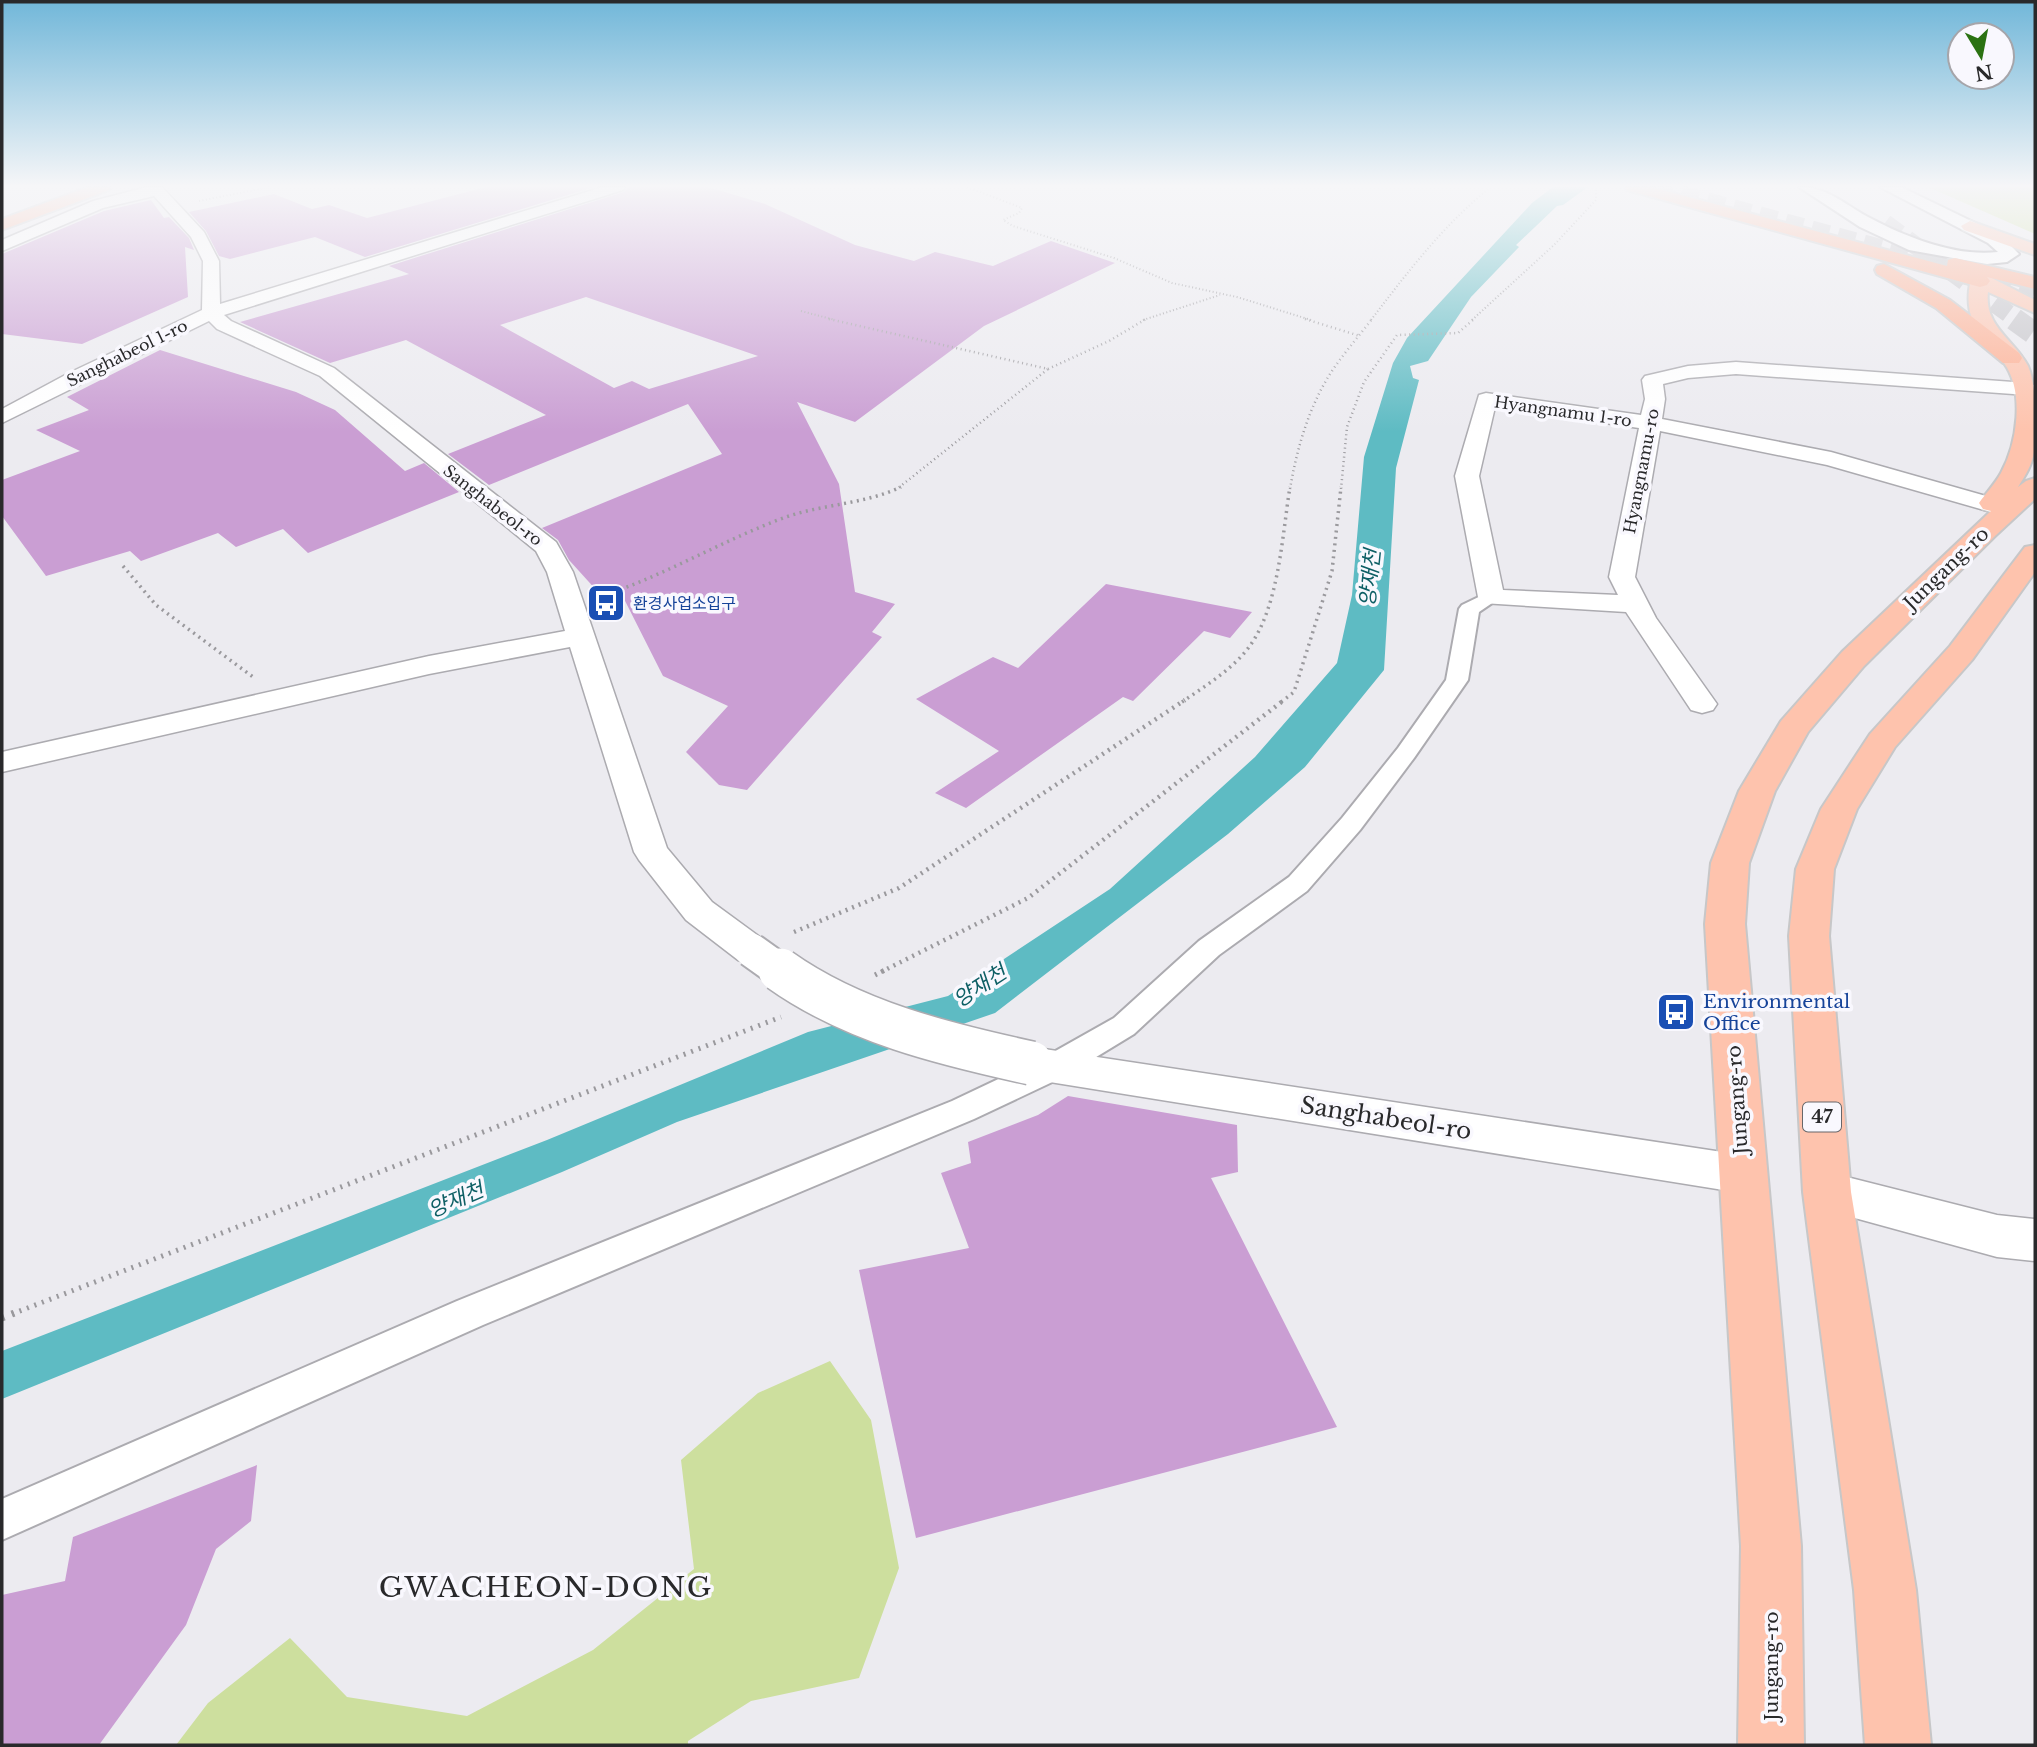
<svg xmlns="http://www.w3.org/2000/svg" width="2037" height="1747" font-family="'Libre Baskerville','Noto Sans KR',serif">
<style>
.green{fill:#cddf9e}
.water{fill:#5ebbc3}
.building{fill:#ca9ed3;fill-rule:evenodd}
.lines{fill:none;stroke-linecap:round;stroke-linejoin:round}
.tertiary-tunnel-far1{stroke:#c5c4c9;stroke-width:18;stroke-dasharray:18 9;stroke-linecap:butt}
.tertiary-tunnel{stroke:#c5c4c9;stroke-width:23;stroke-dasharray:23 11;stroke-linecap:butt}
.trunk-tunnel{stroke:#c5c4c9;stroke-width:18;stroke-dasharray:18 9;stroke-linecap:butt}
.pedestrian-casing{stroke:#acabb0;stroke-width:4}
.minor-casing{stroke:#acabb0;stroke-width:3}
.tertiary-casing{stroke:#acabb0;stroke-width:4}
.primary-casing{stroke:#c7c7c8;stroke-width:4}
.trunk-casing{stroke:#c7c7c8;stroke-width:4}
.path-far5{stroke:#9a999d;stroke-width:2;stroke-dasharray:1 2.5;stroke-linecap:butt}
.path-far4{stroke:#9a999d;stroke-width:2.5;stroke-dasharray:1 3.5;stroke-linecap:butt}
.path-far3{stroke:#9a999d;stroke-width:3.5;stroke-dasharray:2 4.5;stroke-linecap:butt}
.path-far2{stroke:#9a999d;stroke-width:4.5;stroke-dasharray:2 5;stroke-linecap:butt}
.path-far1{stroke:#9a999d;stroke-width:5;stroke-dasharray:2 6;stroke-linecap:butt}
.path{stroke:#9a999d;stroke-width:7;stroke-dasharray:2.5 8;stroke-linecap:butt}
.pedestrian{fill:#fff;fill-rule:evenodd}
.minor{fill:#fff;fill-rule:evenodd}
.tertiary{fill:#fff;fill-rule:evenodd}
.primary{fill:#fec3ad;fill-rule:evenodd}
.trunk{fill:#feaf92;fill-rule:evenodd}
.minor-bridge-far1-casing{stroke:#acabb0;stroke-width:37;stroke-linecap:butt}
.minor-bridge-casing{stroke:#acabb0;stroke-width:46;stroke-linecap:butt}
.minor-bridge-far1{stroke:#fff;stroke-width:33}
.minor-bridge{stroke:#fff;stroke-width:43}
.labels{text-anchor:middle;stroke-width:7;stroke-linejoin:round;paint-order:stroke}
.far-street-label{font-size:16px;fill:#29292b;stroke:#f9f8fe}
.far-transit-label{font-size:16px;fill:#164399;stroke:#f9f8fe;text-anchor:start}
.shield{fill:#f9f8fe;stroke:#67676a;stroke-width:2}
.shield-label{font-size:18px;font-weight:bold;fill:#29292b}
.street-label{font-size:19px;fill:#29292b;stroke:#f9f8fe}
.transit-label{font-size:19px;fill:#164399;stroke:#f9f8fe;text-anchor:start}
.water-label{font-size:21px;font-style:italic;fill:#0e5f65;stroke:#f9f8fe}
.near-street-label{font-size:23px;fill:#29292b;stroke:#f9f8fe}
.near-quarter-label{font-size:28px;letter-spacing:2px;fill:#29292b;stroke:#f9f8fe}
</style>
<rect width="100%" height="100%" fill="#ecebf0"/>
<g class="green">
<polygon points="1928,187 2035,187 2035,234"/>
<polygon points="830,1361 871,1420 899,1568 859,1678 751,1701 688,1741 688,1745 176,1745 208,1703 290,1638 347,1697 467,1716 593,1650 694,1569 681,1460 758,1393"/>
</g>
<polygon class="water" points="1553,187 1588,187 1563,205 1557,206 1516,245 1519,247 1471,297 1428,361 1410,366 1413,378 1419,380 1396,468 1384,670 1305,767 1228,834 995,1013 677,1122 562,1172 2,1399 2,1351 547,1140 808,1032 948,996 1110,889 1255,757 1337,663 1352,595 1364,457 1393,363 1407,338 1532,203"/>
<g class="building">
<polygon points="486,187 594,187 365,257 315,237 230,259 219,256 206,231 189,212 274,194 312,209 329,205 367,218"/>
<path d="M628,187H708L765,204L855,245L914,261L935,252L993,266L1051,241L1115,263L984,326L855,422L797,402L839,484L855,592L895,604L872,632L882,637L747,790L719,785L686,752L728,706L663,676L618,587L598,592L569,560L558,540L542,528L722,454L688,404L489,485L448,454L546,415L406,340L330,363L240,322L409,274L389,266L624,192ZM586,297L758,356L649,389L632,381L614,388L500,325Z"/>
<polygon points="151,200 164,218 169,217 189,238 194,250 185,247 188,297 82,344 2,334 2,254 104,211"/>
<polygon points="160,350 296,392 335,410 405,471 424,463 459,492 308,553 283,529 236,547 218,533 141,561 130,551 46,576 2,516 2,480 80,451 36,430 89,410 67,397"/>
<polygon points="1106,584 1252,612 1230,638 1204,631 1133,701 1123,697 966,808 935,793 999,751 916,699 993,657 1018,668"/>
<polygon points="1068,1096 1237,1125 1238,1172 1211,1178 1337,1427 916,1538 859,1270 969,1248 941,1173 971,1163 968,1142 1038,1115"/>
<polygon points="257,1465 251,1521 216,1549 186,1625 99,1745 2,1745 2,1595 65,1581 73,1537"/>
</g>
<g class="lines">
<polyline class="tertiary-tunnel-far1" points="1885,223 2017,320"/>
<polyline class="tertiary-tunnel" points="2014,319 2035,334"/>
<polyline class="trunk-tunnel" points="1655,187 2035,290"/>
<defs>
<polygon id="pedestrian" points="1491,591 1498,593 1501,597 1479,612 1468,680 1414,758 1360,830 1307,891 1219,955 1134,1034 1065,1076 974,1119 483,1325 2,1540 2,1499 457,1301 952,1101 1043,1058 1114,1018 1199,941 1289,877 1342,818 1398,748 1446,680 1459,609 1462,605"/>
<g id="minor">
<polygon points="147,187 162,187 204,232 219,261 220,304 603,187 625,187 623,190 224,315 231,321 334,368 556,542 573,572 667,848 712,902 764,940 770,950 764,960 751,964 738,960 686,920 639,860 634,852 570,647 429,674 2,772 2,752 429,656 565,631 547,572 536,551 320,376 217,329 209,321 2,423 2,409 69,373 202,310 203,261 191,237 154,196 103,208 2,251 2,240 93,201"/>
<path d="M1736,362L2027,383L2034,385L2035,392L2027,395L1736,374L1688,378L1663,384L1665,399L1662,419L1831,452L2000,500L2003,505L2000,510L1991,512L1827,465L1660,431L1635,577L1656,618L1717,704L1713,710L1702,713L1691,710L1626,612L1482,603L1478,597L1455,476L1479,395L1486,393L1641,415L1645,399L1642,380L1645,376L1688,366ZM1495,407L1639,428L1609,577L1618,595L1503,590L1479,476Z"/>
<polygon points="1031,1047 1742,1155 1758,1160 1764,1174 1758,1188 1742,1193 1031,1079 1017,1075 1011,1063 1017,1051"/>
<polygon points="1827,1172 1997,1215 2035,1219 2035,1261 1997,1257 1811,1206 1805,1192 1811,1178"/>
</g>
<path id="tertiary" d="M1799,187C1829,187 1846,206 1872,219C1908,238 1957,257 1998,252L1988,243L1880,187H1901L2000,235L2019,254L2007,262L1987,264L1909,250L1860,227Z"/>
<g id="primary">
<polygon points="1970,221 2035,244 2035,255 1964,230 1961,226"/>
<path d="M1960,262L2035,300V313L1988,292C1984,327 2014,339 2028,366C2037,386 2037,431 2034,452C2032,465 2025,476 2018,487L2026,481L2035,478V499L1995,536L1864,666L1808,732L1775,791L1749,863L1745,924L1801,1546L1804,1745H1738L1741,1546L1705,924L1711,863L1739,791L1781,721L1842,652L1991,511L1983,509L1979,503C1986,493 1995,484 2001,473C2017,444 2025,392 2004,363C1982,334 1963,323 1970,283L1951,268Z"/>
<polygon points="2035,545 2035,572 1972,660 1895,747 1857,809 1834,869 1829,936 1851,1192 1916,1590 1931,1745 1865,1745 1854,1590 1803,1192 1789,936 1796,869 1821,809 1870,734 1950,646 2025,547"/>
</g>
<g id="trunk">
<polygon points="88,187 111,187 109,190 2,230 2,219"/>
<polygon points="1625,187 1651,187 1947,266 1948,260 1955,258 2035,277 2035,289 1987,277 1990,281 1987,285 1980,287 1627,190"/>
<polygon points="1884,264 1950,300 2019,353 2022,358 2019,363 2003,363 1936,308 1877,274 1875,270 1877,266"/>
</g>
</defs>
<use href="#pedestrian" class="pedestrian-casing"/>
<use href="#minor" class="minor-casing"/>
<use href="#tertiary" class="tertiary-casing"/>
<use href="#primary" class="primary-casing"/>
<use href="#trunk" class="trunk-casing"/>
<g class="path-far5">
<polyline points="967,187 1022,208 1019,213 1003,220 1013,226 1114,258 1172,283 1237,297 1311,320"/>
<polyline points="199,201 270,187"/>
<polyline points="801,311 835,320"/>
<polyline points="1143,320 1220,295"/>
<path d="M1371,320C1407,273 1444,224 1491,187"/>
<polyline points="1472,320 1554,245 1596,200 1596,187"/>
</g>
<g class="path-far4">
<polyline points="829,319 1048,369 897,489"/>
<polyline points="1305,319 1360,336"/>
<polyline points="1048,369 1109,341 1146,319"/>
<path d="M1290,489C1297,448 1309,406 1332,371C1344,353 1359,336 1372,319"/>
<polyline points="1341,489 1347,427 1364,382 1397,335 1458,333 1474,319"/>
</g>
<g class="path-far3">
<polyline points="123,566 156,605 253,677"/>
<path d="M602,596C666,575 723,540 786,517C824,504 865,504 901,487"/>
<path d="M1182,702C1205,686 1232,670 1249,647C1279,607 1282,536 1290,487"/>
<polyline points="1281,702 1294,692 1332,571 1341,487"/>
</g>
<g class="path-far2">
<polyline points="794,932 899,888 1185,700"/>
<polyline points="881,972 1028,898 1284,700"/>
</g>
<g class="path-far1">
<polyline points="875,975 885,970"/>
<polyline points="12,1314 781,1017"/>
</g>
<polyline class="path" points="2,1318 17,1312"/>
<use href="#pedestrian" class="pedestrian"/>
<use href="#minor" class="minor"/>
<use href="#tertiary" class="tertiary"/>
<use href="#primary" class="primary"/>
<use href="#trunk" class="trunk"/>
<defs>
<polyline id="minor-bridge-far1" points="751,950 782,972"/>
<path id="minor-bridge" d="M780,970C853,1022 944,1044 1031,1063"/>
</defs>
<use href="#minor-bridge-far1" class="minor-bridge-far1-casing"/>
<use href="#minor-bridge" class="minor-bridge-casing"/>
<use href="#minor-bridge-far1" class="minor-bridge-far1"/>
<use href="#minor-bridge" class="minor-bridge"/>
</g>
<linearGradient id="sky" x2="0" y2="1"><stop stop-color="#71b7d9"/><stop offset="0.43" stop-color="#f6f6f8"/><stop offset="1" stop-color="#f6f6f8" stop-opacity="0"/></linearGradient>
<rect width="2037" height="432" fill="url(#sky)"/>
<defs>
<symbol id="bus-square" viewBox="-11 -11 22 22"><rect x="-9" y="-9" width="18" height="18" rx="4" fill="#1a4fb4" stroke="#f9f8fe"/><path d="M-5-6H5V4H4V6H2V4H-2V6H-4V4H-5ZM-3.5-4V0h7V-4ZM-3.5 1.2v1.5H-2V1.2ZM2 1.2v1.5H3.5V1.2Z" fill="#fff"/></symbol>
</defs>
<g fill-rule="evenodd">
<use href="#bus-square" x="584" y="581" width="44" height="44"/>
<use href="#bus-square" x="1654" y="990" width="44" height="44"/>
</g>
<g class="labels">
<g class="far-street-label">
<text transform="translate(127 353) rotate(-26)" y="6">Sanghabeol 1-ro</text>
<text transform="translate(1563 411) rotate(8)" y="6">Hyangnamu 1-ro</text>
<text transform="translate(1641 471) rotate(-79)" y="6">Hyangnamu-ro</text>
<text transform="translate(493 505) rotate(38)" y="6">Sanghabeol-ro</text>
</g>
<g class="far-transit-label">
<text x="633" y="609">환경사업소입구</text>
</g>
<rect class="shield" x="1803" y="1102.5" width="38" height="29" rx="5"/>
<g class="shield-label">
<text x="1822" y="1123">47</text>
</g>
<g class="street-label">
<text transform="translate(1946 568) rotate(-44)" y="7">Jungang-ro</text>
<text transform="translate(1737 1100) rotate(-94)" y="7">Jungang-ro</text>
<text transform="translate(1771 1666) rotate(-90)" y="7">Jungang-ro</text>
</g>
<g class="transit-label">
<text x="1703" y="1008">Environmental<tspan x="1703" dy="22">Office</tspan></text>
</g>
<g class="water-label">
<text transform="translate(1370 578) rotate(-84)" y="7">양재천</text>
<text transform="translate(980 986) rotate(-33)" y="7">양재천</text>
<text transform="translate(456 1200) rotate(-23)" y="7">양재천</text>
</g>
<g class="near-street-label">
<text transform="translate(1386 1118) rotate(9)" y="8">Sanghabeol-ro</text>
</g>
<g class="near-quarter-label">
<text x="546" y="1597">GWACHEON-DONG</text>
</g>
</g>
<rect width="2037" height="1747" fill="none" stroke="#29292b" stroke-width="7"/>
<g transform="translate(1981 56) rotate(170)"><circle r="33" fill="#f9f8fe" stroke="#a6a5aa" stroke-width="2"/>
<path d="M0-5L12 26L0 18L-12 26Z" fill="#2b7212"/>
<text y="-10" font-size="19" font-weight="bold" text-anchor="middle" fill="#29292b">N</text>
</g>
</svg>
